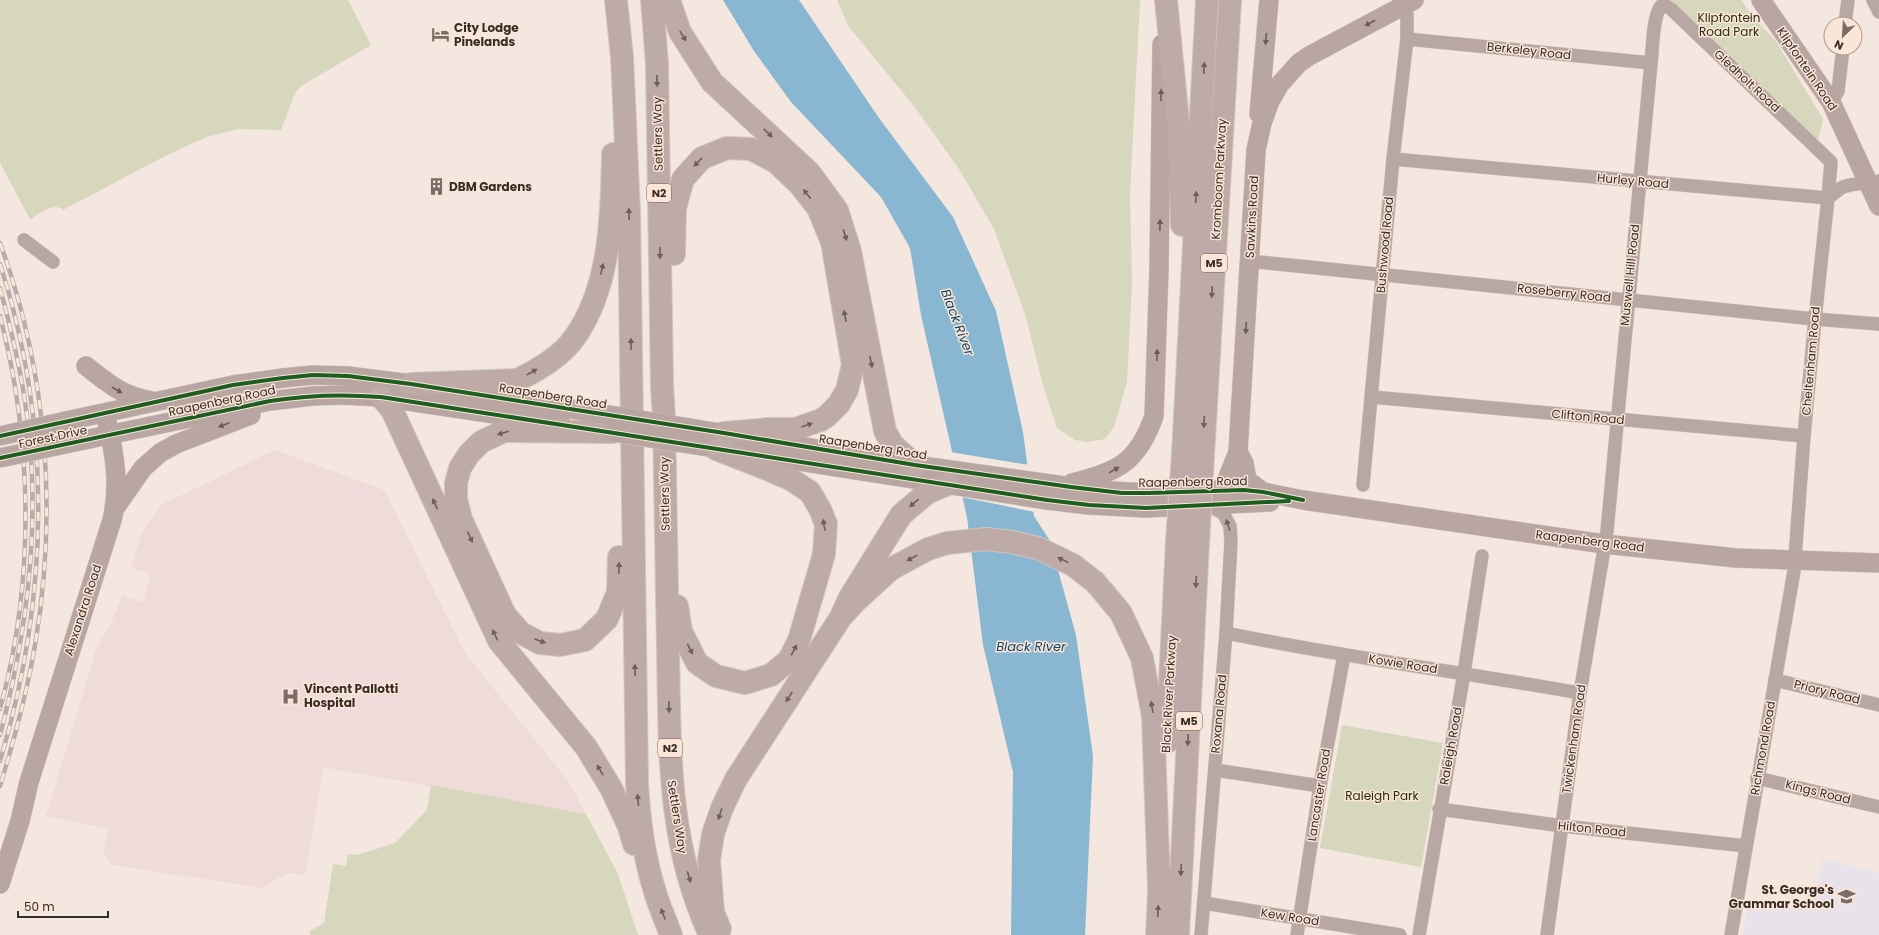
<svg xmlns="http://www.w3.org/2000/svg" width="1879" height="935" font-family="Poppins,sans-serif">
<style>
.education{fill:#e8e2ea}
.medical{fill:#eedbda}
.green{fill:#d6d7bc}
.water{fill:#89b7d2}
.pier{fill:#f3e7df}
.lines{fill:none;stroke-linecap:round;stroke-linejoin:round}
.street-casing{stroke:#cfc6c0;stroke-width:14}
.secondary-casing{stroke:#cfc6c0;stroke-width:20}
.highway-casing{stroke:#cfc6c0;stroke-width:24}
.street{stroke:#b9a7a4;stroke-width:13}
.secondary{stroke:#b9a6a2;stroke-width:19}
.highway{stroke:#beaaa6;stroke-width:22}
.rail-casing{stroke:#b8aba8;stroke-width:4.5}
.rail{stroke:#fbe5d7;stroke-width:3;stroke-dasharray:9;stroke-linecap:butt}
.secondary-bridge-casing{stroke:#cfc6c0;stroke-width:20;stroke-linecap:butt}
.highway-bridge-casing{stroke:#cfc6c0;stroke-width:24;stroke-linecap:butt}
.secondary-bridge{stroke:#b9a6a2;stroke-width:19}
.highway-bridge{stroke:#beaaa6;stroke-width:22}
.cycleway-casing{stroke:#fbe5d7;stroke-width:6}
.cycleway{stroke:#1b5e20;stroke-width:4}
.oneway{fill:#6a5d58}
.oneway2{fill:#6c5f5a}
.oneway3{fill:#6a5e59}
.labels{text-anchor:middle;stroke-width:3;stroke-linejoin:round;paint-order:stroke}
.shield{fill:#fbe5d7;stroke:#70645c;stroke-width:1}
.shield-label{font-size:11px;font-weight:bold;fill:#352d27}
.park-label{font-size:12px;fill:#272e10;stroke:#fbe5d7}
.poi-label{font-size:12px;font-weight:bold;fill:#352d27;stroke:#fbe5d7;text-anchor:start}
.street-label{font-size:12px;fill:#352d27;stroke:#fbe5d7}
.water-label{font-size:13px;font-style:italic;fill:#0f4765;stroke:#fbe5d7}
</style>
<rect width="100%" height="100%" fill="#f3e7df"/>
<polygon class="education" points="1822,859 1879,873 1879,935 1743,935 1749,900 1814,911"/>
<polygon class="medical" points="275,450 384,490 465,653 569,782 586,814 323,767 305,875 287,873 262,888 113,865 103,853 109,829 46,816 97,647 110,626 122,596 144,602 150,574 131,568 142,532 161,505"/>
<g class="green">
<path d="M0,0H348L371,45L301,86L295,93L281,130L239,129L209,136L167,155L63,210C54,201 39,215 30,219L0,163Z"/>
<polygon points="837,0 1140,0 1130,194 1132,283 1127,382 1114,427 1105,439 1087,442 1075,440 1057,428 1044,389 1026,317 994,229 959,169 914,106 849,27"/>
<polygon points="1667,0 1741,0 1756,21 1775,40 1823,119 1817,145"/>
<polygon points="1342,725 1443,743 1421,867 1320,848"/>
<polygon points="431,785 586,814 618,874 638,935 310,935 310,931 324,923 333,864 346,866 348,854 357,855 395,843 427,810"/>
</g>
<polygon class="water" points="723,0 799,0 879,118 953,217 996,311 1023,432 1034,516 1050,541 1076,635 1093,756 1085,935 1011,935 1013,772 983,645 967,517 921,315 910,248 881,197 791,102 754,51"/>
<polygon class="pier" points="950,452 1029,465 1035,512 961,497"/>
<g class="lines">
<defs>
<g id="street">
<polyline points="1873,0 1879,12"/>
<polyline points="1845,24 1848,0"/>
<polyline points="1407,39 1651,63"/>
<polyline points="1831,102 1838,91 1843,48"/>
<path d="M1393,159L1828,198C1832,195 1837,191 1841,188C1853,182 1867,185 1879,181"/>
<polyline points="24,240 53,262"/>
<polyline points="1249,261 1815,319 1879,324"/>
<polyline points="1372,397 1804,436"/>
<polyline points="1363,485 1393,159 1407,39 1407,15 1405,5"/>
<path d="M1226,633C1343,657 1462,672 1580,693"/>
<polyline points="1775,680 1879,705"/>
<polyline points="1215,770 1320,786"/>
<polyline points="1757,778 1879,807"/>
<polyline points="1439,809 1563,826 1746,846"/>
<polyline points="1204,903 1400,935"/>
<polyline points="1201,935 1226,633 1231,541 1230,526 1223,513 1209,506"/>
<polyline points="1297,935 1320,786 1344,655"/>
<polyline points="1419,935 1464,673 1482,556"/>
<path d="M1547,935L1580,693L1607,531L1651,63C1653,49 1652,18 1661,6H1666L1671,9L1831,162L1828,198L1815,319L1804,436L1794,571L1731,935"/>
</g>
<g id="secondary">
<polyline points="1761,0 1831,102 1879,206"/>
<polyline points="1259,114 1269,0"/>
<path d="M86,366C109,384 122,396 152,401"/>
<polyline points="66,421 233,385 283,378 313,375 348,376 411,384 597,413"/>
<polyline points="689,428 915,465 1093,490 1149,493 1244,490 1263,492 1303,500 1604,544 1736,558 1879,563"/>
<polyline points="677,442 1047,500 1089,505 1146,508 1270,502"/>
<polyline points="70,443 270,401 313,396 343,395 381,397 561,424"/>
<polyline points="1238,452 1244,463 1247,480 1263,492"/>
<path d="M1072,483C1118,472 1138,462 1154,416L1159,269L1162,44"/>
<polyline points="1214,497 1226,482 1238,452 1256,150 1262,123 1270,101 1280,84 1299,63 1309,56 1414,0"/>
<polyline points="115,508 143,468 160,453 176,444 251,415"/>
<path d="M0,884L20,821L29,782L112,520C120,486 115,455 107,422"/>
</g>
<g id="highway">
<path d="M616,0L622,57L629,212L637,783C639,820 644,857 655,892C659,906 666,921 671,935"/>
<path d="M652,0L657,64L662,386L664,417C665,495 667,572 668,650C670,750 667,842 710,935"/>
<polyline points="669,0 680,32 712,82 809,172 837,210 850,251 885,431 892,444 915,465"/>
<polyline points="1166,0 1179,131 1182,225"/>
<polyline points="674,254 675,208 683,179 702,158 727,148 751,149 776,162 800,185 818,208 832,242 853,365 847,390 839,404 827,416 821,420 795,429 769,429 724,433"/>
<path d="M411,384L517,380C537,371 563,355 575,337C611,286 612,214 613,154"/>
<polyline points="381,397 392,410 499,641 586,747 611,788 629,827 634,844"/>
<polyline points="613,432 504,431 481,442 469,454 460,468 456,483 456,499 461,519 505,615 521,633 540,643 560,645 585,640 607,619 618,592 619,557"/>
<polyline points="1183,454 1207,0"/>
<polyline points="1203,455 1230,0"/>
<polyline points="677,606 681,631 697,663 716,676 745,683 771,675 789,660 799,640 824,554 826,524 820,509 810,492 792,480 767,469 716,449"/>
<polyline points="841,617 856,601 891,569 928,549 947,543 986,539 1012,542 1038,548 1073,565 1095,582 1121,613 1142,658 1153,716 1159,886"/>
<polyline points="1167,742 1177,542"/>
<polyline points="720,929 713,912 709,860 713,834 722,808 736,779 841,617 850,597 901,515 927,493 948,484"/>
<polyline points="1157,935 1160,872"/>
<polyline points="1178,935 1198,543"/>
</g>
</defs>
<use href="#street" class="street-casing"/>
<use href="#secondary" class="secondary-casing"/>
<use href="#highway" class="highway-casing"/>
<use href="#street" class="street"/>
<use href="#secondary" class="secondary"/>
<use href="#highway" class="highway"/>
<defs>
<g id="rail">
<path d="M0,243C47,371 58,511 35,645C27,693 14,740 0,786"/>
<path d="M0,264C53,427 49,598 0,761"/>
<path d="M0,288C10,325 19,362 25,401C42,513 29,626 0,735"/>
<path d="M0,316C33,443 35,582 0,709"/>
</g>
</defs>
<use href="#rail" class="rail-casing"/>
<use href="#rail" class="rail"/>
<defs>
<g id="secondary-bridge">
<polyline points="597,413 689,428"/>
<polyline points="613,432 677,442"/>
<polyline points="0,436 66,421"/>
<polyline points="0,458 70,443"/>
</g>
<g id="highway-bridge">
<polyline points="1177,542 1183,454"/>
<polyline points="1198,543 1203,455"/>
</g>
</defs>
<use href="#secondary-bridge" class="secondary-bridge-casing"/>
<use href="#highway-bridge" class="highway-bridge-casing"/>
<use href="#secondary-bridge" class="secondary-bridge"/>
<use href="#highway-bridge" class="highway-bridge"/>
<defs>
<g id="cycleway">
<polyline points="0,436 233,385 283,378 313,375 348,376 411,384 724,433 915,465 1071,487 1122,493 1149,493 1244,490 1263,492 1303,500"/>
<path d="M0,458L270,401C307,395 343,394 381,397L1047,500L1089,505L1146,508L1289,501"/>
</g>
</defs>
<use href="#cycleway" class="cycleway-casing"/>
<use href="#cycleway" class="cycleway"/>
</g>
<defs><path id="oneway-solid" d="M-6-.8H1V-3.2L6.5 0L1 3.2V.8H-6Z"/></defs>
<g class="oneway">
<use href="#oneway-solid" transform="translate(1370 23) rotate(152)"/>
<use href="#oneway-solid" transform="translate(1266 39) rotate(95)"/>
<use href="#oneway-solid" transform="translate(1161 95) rotate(-89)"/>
<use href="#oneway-solid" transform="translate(1160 225) rotate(-89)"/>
<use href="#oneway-solid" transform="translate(1246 328) rotate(93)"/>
<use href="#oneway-solid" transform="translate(1157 355) rotate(-88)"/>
<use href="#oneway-solid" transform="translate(117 390) rotate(30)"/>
<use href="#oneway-solid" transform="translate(224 425) rotate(159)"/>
<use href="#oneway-solid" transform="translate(1114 470) rotate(-29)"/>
</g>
<g class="oneway2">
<use href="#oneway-solid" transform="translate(683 36) rotate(59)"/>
<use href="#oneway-solid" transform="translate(1204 68) rotate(-87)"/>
<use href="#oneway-solid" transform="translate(657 81) rotate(89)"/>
<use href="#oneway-solid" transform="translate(768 133) rotate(43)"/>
<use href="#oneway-solid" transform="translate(698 162) rotate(134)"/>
<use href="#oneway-solid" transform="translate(807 194) rotate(-128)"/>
<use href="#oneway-solid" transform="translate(1196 197) rotate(-87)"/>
<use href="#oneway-solid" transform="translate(629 214) rotate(-92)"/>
<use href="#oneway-solid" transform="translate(845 235) rotate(73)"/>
<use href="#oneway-solid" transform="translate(660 253) rotate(89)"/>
<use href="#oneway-solid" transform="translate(602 269) rotate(-78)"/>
<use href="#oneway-solid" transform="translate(1212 292) rotate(93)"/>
<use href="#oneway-solid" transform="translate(845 316) rotate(-100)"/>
<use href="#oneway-solid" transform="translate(631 344) rotate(-91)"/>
<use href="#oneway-solid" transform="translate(871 362) rotate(79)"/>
<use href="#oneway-solid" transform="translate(532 372) rotate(-29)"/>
<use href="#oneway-solid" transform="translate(1204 422) rotate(93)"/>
<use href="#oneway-solid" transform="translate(807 425) rotate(-19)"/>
<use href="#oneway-solid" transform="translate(503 433) rotate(164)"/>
<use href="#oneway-solid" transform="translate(914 503) rotate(140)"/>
<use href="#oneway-solid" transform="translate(435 504) rotate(-115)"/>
<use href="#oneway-solid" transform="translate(824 525) rotate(-99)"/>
<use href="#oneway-solid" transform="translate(470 537) rotate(65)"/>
<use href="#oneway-solid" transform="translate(912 558) rotate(151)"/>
<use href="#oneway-solid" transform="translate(1063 560) rotate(-154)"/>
<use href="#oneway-solid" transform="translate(619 568) rotate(-89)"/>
<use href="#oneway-solid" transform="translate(1196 582) rotate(93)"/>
<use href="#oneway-solid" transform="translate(495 635) rotate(-115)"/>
<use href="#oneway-solid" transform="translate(540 641) rotate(19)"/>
<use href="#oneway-solid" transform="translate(690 649) rotate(63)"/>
<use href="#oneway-solid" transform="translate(794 650) rotate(-62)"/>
<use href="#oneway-solid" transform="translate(635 670) rotate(-91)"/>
<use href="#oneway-solid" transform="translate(789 697) rotate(123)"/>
<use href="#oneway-solid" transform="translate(669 707) rotate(89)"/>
<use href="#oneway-solid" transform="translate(1152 707) rotate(-100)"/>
<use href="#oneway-solid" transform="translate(1188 740) rotate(93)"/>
<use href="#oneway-solid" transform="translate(600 770) rotate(-121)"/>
<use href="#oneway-solid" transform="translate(638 800) rotate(-95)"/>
<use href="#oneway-solid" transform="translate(720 814) rotate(108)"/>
<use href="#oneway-solid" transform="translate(1181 870) rotate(93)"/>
<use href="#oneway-solid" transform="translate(689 877) rotate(74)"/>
<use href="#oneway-solid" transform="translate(1158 911) rotate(-87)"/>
<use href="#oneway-solid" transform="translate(663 914) rotate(-111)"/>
</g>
<use class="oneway3" href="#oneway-solid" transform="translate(1228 525) rotate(-109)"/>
<defs>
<symbol id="hotel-bare" viewBox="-9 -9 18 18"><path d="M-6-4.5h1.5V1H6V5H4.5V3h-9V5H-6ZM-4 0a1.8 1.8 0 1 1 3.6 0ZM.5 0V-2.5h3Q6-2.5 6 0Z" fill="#786e67" stroke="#fbe5d7" stroke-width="2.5" paint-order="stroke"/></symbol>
<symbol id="building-bare" viewBox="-9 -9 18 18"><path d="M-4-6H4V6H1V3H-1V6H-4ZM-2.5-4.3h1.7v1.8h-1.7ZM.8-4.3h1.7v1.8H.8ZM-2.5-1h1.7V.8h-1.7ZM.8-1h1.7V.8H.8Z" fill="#786e67" stroke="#fbe5d7" stroke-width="2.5" paint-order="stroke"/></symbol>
<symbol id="hospital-bare" viewBox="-9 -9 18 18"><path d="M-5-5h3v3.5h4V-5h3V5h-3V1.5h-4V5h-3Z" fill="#786e67" stroke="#fbe5d7" stroke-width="2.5" paint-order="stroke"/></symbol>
<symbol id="school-bare" viewBox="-9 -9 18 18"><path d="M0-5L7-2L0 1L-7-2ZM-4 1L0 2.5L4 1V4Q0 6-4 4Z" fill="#786e67" stroke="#fbe5d7" stroke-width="2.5" paint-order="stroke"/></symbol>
</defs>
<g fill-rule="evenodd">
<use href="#hotel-bare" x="428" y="22" width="25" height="25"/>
<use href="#building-bare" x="424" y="174" width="25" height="25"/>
<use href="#hospital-bare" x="278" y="684" width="25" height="25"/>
<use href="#school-bare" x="1834" y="884" width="25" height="25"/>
</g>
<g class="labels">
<g class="shield">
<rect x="647" y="184" width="24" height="18" rx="3"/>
<rect x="1201" y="254" width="26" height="18" rx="3"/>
<rect x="1176" y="712" width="26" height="18" rx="3"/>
<rect x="658" y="739" width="24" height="18" rx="3"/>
</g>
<g class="shield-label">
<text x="659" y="197">N2</text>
<text x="1214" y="267">M5</text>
<text x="1189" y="725">M5</text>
<text x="670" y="752">N2</text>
</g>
<g class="park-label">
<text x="1729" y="22">Klipfontein<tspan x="1729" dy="14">Road Park</tspan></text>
<text x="1382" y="800">Raleigh Park</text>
</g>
<g class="poi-label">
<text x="454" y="32">City Lodge<tspan x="454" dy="14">Pinelands</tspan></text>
<text x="449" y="191">DBM Gardens</text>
<text x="304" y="693">Vincent Pallotti<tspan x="304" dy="14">Hospital</tspan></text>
<text x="1834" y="894" text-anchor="end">St. George's<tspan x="1834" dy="14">Grammar School</tspan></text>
</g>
<g class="street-label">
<text transform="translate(1529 51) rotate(6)" y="4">Berkeley Road</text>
<text transform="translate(1807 69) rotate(56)" y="4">Klipfontein Road</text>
<text transform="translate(1747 81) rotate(43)" y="4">Gledholt Road</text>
<text transform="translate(658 134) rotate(-91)" y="4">Settlers Way</text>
<text transform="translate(1219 179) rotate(-87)" y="4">Kromboom Parkway</text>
<text transform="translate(1633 181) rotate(5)" y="4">Hurley Road</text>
<text transform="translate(1252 217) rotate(-87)" y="4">Sawkins Road</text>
<text transform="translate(1385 245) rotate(-85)" y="4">Bushwood Road</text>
<text transform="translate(1630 275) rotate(-84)" y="4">Muswell Hill Road</text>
<text transform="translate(1564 293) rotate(6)" y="4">Roseberry Road</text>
<text transform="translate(1811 361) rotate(-85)" y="4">Cheltenham Road</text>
<text transform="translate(553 396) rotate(9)" y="4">Raapenberg Road</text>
<text transform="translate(222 401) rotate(-12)" y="4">Raapenberg Road</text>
<text transform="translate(1588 417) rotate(5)" y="4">Clifton Road</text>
<text transform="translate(53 437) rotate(-12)" y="4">Forest Drive</text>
<text transform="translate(873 447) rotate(9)" y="4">Raapenberg Road</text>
<text transform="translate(1193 482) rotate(-1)" y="4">Raapenberg Road</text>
<text transform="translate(665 494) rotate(-91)" y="4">Settlers Way</text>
<text transform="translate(1590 541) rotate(7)" y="4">Raapenberg Road</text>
<text transform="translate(83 610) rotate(-72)" y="4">Alexandra Road</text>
<text transform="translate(1403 664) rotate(9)" y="4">Kowie Road</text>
<text transform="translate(1827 692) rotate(14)" y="4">Priory Road</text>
<text transform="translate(1169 694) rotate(-87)" y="4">Black River Parkway</text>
<text transform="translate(1219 714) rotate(-85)" y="4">Roxana Road</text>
<text transform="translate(1574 739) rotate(-82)" y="4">Twickenham Road</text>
<text transform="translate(1451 746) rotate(-80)" y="4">Raleigh Road</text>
<text transform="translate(1763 748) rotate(-80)" y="4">Richmond Road</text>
<text transform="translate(1818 792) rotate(14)" y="4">Kings Road</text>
<text transform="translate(1319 795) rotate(-81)" y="4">Lancaster Road</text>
<text transform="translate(677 817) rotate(81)" y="4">Settlers Way</text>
<text transform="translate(1592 829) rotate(6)" y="4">Hilton Road</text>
<text transform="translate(1290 917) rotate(9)" y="4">Kew Road</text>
</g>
<g class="water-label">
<text transform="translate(958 322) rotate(69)" y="5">Black River</text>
<text x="1031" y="651">Black River</text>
</g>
</g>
<g transform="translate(1843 36) rotate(205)"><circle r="19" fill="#fbe5d7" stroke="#ac9b91"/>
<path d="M0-3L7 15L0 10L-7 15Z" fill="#786e67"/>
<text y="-6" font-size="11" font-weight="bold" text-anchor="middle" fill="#352d27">N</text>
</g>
<path d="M18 911v6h90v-6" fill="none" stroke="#352d27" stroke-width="2"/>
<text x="24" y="911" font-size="12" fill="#352d27" stroke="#fbe5d7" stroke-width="3" paint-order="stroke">50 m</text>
</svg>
